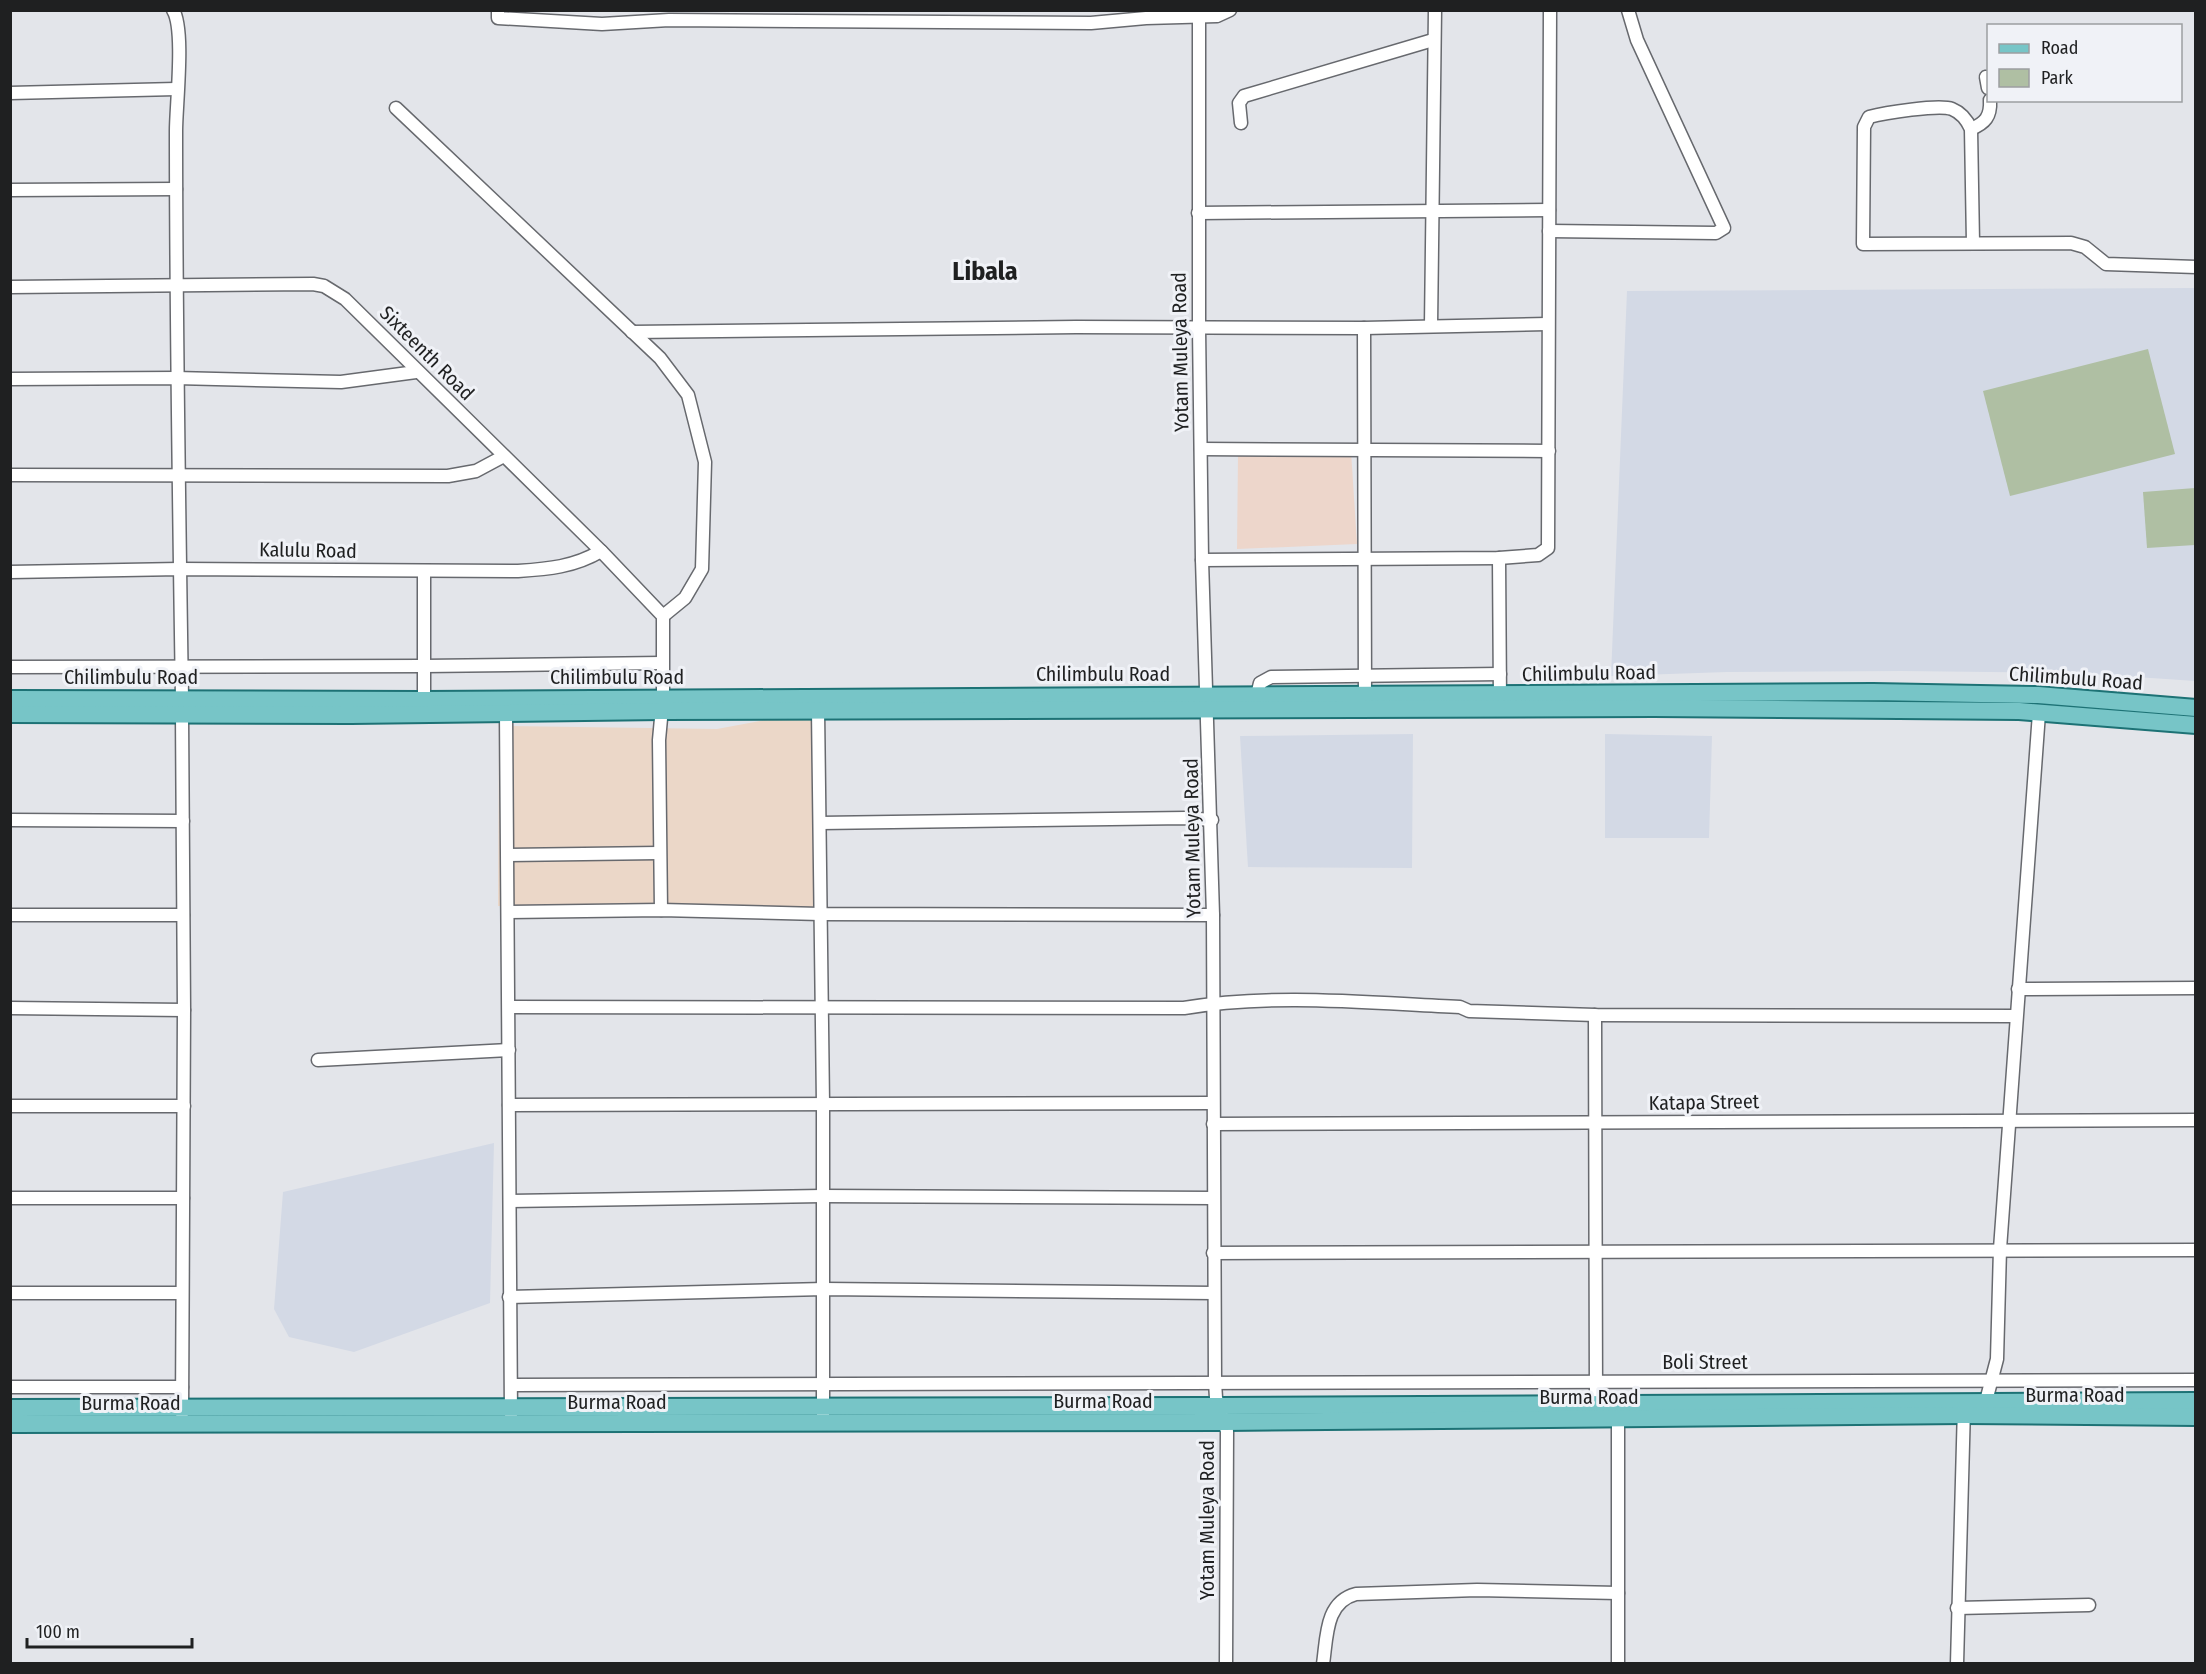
<svg xmlns="http://www.w3.org/2000/svg" width="2206" height="1674" font-family="'Fira Sans Condensed',sans-serif">
<style>
.commercial{fill:#ebd7c8}
.built{fill:#d3d9e5}
.medical{fill:#edd6cb}
.green{fill:#afbfa3}
.lines{fill:none;stroke-linecap:round;stroke-linejoin:round}
.minor-casing{stroke:#67696e;stroke-width:15}
.major-casing{stroke:#1d7275;stroke-width:20}
.minor{stroke:#fff;stroke-width:12}
.major{stroke:#77c5c7;stroke-width:16}
.labels{text-anchor:middle;stroke-width:6;stroke-linejoin:round;paint-order:stroke}
.street-label{font-size:20px;fill:#1f2021;stroke:#f0f2f7}
.district-label{font-size:26px;font-weight:bold;fill:#1f2021;stroke:#f0f2f7}
</style>
<rect width="100%" height="100%" fill="#e3e5ea"/>
<polygon class="commercial" points="818,710 820,914 661,910 661,903 498,906 499,726 717,729"/>
<g class="built">
<polygon points="2195,288 2195,681 2078,673 1901,671 1727,672 1611,676 1627,291"/>
<polygon points="1413,734 1412,868 1248,867 1240,736"/>
<polygon points="1605,734 1712,736 1709,838 1605,838"/>
<polygon points="494,1143 490,1303 354,1352 289,1337 274,1309 283,1192"/>
</g>
<polygon class="medical" points="1351,451 1357,544 1237,549 1238,455"/>
<g class="green">
<polygon points="2148,349 2175,454 2010,496 1983,391"/>
<polygon points="2195,488 2195,545 2147,548 2143,492"/>
</g>
<g class="lines">
<defs>
<g id="minor">
<path d="M173,10C185,29 176,105 176,131C176,320 179,509 182,698"/>
<polyline points="498,10 498,18 602,24 669,20 1091,23 1146,18 1217,16 1230,10"/>
<polyline points="1199,10 1199,328 1202,560 1213,915 1215,1382 1216,1398 1227,1431 1226,1664"/>
<polyline points="1986,77 1988,88"/>
<polyline points="10,93 176,89"/>
<polyline points="396,108 660,358 688,395 705,462 702,569 685,598 663,616"/>
<polyline points="1241,123 1239,103 1244,96 1433,40"/>
<path d="M1971,129C1985,123 1991,117 1990,100"/>
<polyline points="10,190 176,189"/>
<polyline points="1198,213 1549,210"/>
<polyline points="1549,231 1716,233 1724,228 1637,40 1628,10"/>
<path d="M1973,243L1971,129C1967,120 1962,113 1952,109C1939,104 1884,113 1869,117L1864,127L1863,244L2071,243L2085,247L2106,264L2196,267"/>
<polyline points="10,287 313,284 324,286 345,299 601,551 663,616 663,697 659,740 661,910"/>
<polyline points="1431,326 1435,10"/>
<polyline points="1364,328 1365,701"/>
<polyline points="632,332 1076,327 1364,328 1547,324"/>
<polyline points="10,379 176,378 341,382 416,372"/>
<polyline points="1201,449 1549,451"/>
<polyline points="10,475 448,476 476,471 504,456"/>
<polyline points="1499,558 1500,701"/>
<polyline points="1202,560 1499,558 1538,555 1548,548 1550,10"/>
<path d="M10,572L180,569L518,571C548,569 574,567 601,551"/>
<polyline points="10,667 424,666 662,663"/>
<polyline points="1257,695 1260,683 1271,677 1500,674"/>
<polyline points="424,700 424,571"/>
<polyline points="818,710 823,1104 823,1415"/>
<polyline points="506,713 511,1415"/>
<polyline points="10,820 183,821"/>
<polyline points="820,823 1186,818 1212,820"/>
<polyline points="508,855 659,853"/>
<polyline points="509,912 661,910 820,914 1213,915"/>
<polyline points="10,915 183,915"/>
<polyline points="2018,989 2196,988"/>
<path d="M509,1007L1184,1008C1274,993 1369,1003 1460,1007L1469,1011L1595,1015L2016,1016"/>
<polyline points="10,1008 184,1010"/>
<polyline points="1595,1015 1596,1403"/>
<polyline points="318,1060 509,1050"/>
<polyline points="509,1105 1213,1103"/>
<polyline points="10,1106 184,1106"/>
<polyline points="1213,1124 2196,1120"/>
<polyline points="10,1198 183,1198"/>
<polyline points="510,1201 822,1196 1213,1198"/>
<polyline points="1213,1253 2196,1250"/>
<polyline points="10,1293 182,1293"/>
<polyline points="509,1297 824,1289 1214,1293"/>
<polyline points="512,1385 2196,1380"/>
<polyline points="10,1387 182,1387"/>
<polyline points="1986,1401 1997,1359 2000,1249 2039,713"/>
<polyline points="182,1414 184,1010 182,715"/>
<polyline points="1957,1608 2089,1605"/>
<path d="M1323,1664C1327,1637 1325,1602 1356,1594L1477,1590L1618,1593"/>
<polyline points="1618,1664 1618,1413"/>
<polyline points="1957,1664 1964,1407"/>
</g>
<g id="major">
<polyline points="10,699 424,700 1873,692 2038,695 2196,708"/>
<polyline points="10,714 351,715 662,711 1654,708 2019,711 2196,725"/>
<polyline points="10,1408 1219,1406 2196,1401"/>
<polyline points="10,1424 1225,1422 1964,1415 2196,1417"/>
</g>
</defs>
<use href="#minor" class="minor-casing"/>
<use href="#major" class="major-casing"/>
<use href="#minor" class="minor"/>
<use href="#major" class="major"/>
</g>
<g class="labels">
<g class="street-label">
<text transform="translate(1180 352) rotate(-91)" y="7">Yotam Muleya Road</text>
<text transform="translate(427 353) rotate(45)" y="7">Sixteenth Road</text>
<text transform="translate(308 550) rotate(1)" y="7">Kalulu Road</text>
<text transform="translate(1589 673) rotate(-1)" y="7">Chilimbulu Road</text>
<text x="1103" y="681">Chilimbulu Road</text>
<text x="131" y="684">Chilimbulu Road</text>
<text x="617" y="684">Chilimbulu Road</text>
<text transform="translate(2076 678) rotate(4)" y="7">Chilimbulu Road</text>
<text transform="translate(1192 838) rotate(-91)" y="7">Yotam Muleya Road</text>
<text transform="translate(1704 1102) rotate(-1)" y="7">Katapa Street</text>
<text x="1705" y="1369">Boli Street</text>
<text x="2075" y="1402">Burma Road</text>
<text x="1589" y="1404">Burma Road</text>
<text x="1103" y="1408">Burma Road</text>
<text x="617" y="1409">Burma Road</text>
<text x="131" y="1410">Burma Road</text>
<text transform="translate(1207 1520) rotate(-90)" y="7">Yotam Muleya Road</text>
</g>
<g class="district-label">
<text x="985" y="280">Libala</text>
</g>
</g>
<rect width="2206" height="1674" fill="none" stroke="#1f2021" stroke-width="24"/>
<rect x="1987" y="24" width="195" height="78" fill="#f0f2f7" stroke="#9c9ea1" stroke-width="1.5"/>
<rect x="1999" y="44" width="30" height="9" fill="#77c5c7" stroke="#9c9ea1" stroke-width="1.5"/>
<text x="2041" y="54" font-size="18" fill="#1f2021">Road</text>
<rect x="1999" y="69" width="30" height="18" fill="#afbfa3" stroke="#9c9ea1" stroke-width="1.5"/>
<text x="2041" y="84" font-size="18" fill="#1f2021">Park</text>
<path d="M27 1638v9h165v-9" fill="none" stroke="#1f2021" stroke-width="3"/>
<text x="36" y="1638" font-size="18" fill="#1f2021" stroke="#f0f2f7" stroke-width="4.5" paint-order="stroke">100 m</text>
</svg>
